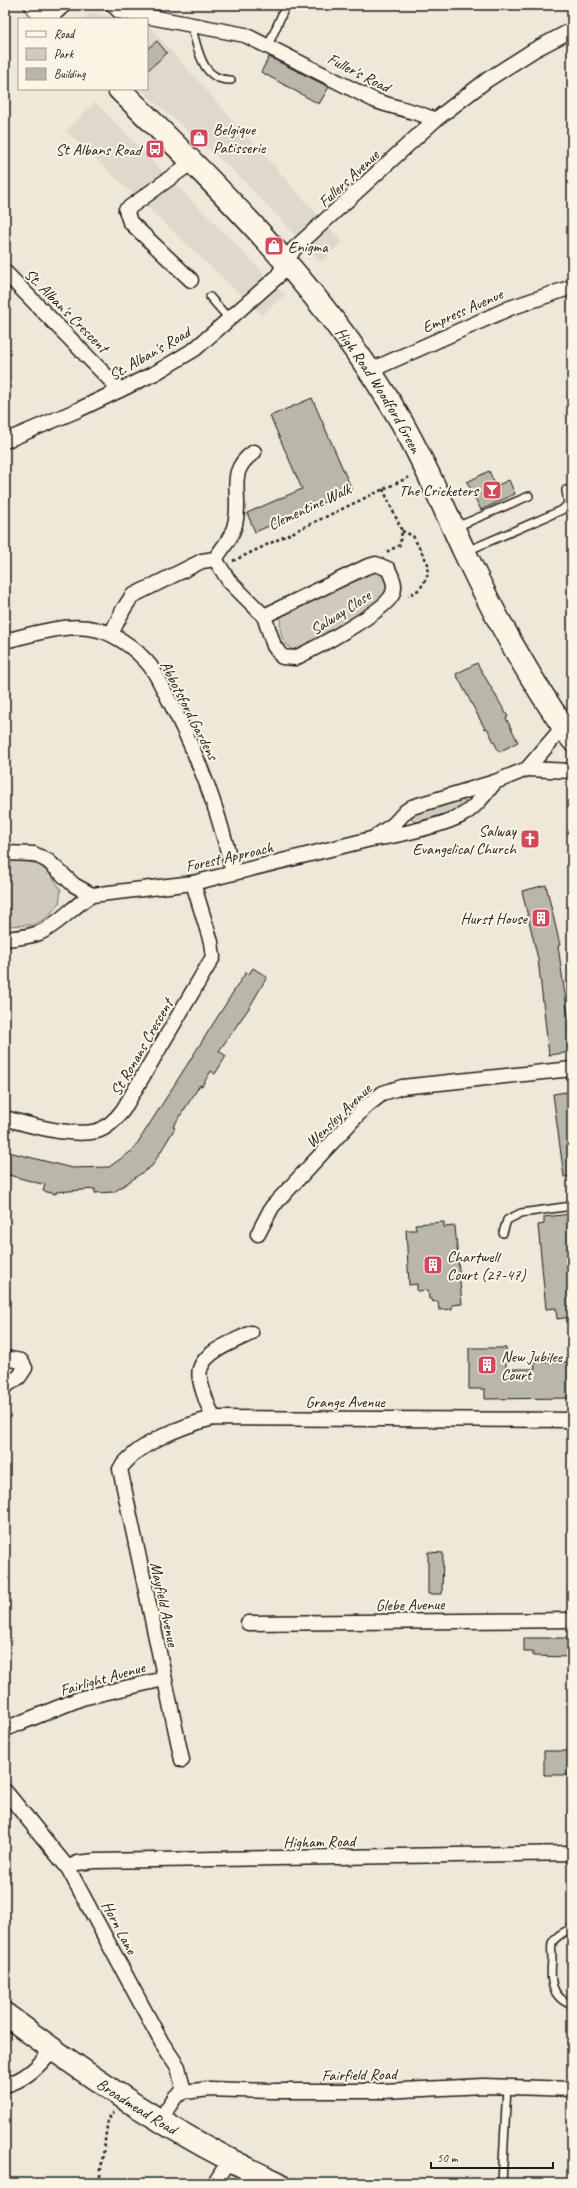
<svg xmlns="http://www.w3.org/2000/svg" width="577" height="2188" font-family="Caveat,sans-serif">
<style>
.built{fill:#ded9cb}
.green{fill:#cfcabd;stroke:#76736c}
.building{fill:#bab6aa;stroke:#1c1c1c}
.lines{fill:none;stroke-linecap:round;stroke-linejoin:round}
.service-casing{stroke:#1c1c1c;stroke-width:10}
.minor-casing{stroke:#1c1c1c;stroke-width:17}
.primary-casing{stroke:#1c1c1c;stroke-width:25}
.path{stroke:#1c1c1c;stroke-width:2.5;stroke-dasharray:3 3;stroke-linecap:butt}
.service{stroke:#fcf5e5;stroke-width:7}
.minor{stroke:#fcf5e5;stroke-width:14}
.primary{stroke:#fcf5e5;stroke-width:22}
.labels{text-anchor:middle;stroke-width:4;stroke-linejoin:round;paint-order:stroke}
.street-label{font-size:16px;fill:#1c1c1c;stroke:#fcf5e5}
.poi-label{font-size:16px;fill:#1c1c1c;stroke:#fcf5e5;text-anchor:start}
</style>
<rect width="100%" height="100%" fill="#eee8d9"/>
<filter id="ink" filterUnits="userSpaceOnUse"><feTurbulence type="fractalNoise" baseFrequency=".025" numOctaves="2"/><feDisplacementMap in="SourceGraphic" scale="8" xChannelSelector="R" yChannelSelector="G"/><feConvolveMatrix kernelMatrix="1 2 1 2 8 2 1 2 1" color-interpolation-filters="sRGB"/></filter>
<g filter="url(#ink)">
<g class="built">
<polygon points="91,13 122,19 82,19"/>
<polygon points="147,24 342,242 321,262 239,176 140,89 147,89"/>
<polygon points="95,102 285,295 262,315 66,131"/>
<polygon points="572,410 572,435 563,412"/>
</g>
<g class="green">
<path d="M375,571L382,572L394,588L376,606L295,651C280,644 277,626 283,612L336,586Z"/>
<polygon points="461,800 466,802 467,806 460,810 418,822 413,821 411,817 415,812"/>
<polygon points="5,859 37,863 51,875 61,890 59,904 46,918 34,925 5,926"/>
</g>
<g class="building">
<polygon points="157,41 167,53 147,71 147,49"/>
<polygon points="269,57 329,87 319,104 261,72"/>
<polygon points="312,398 352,490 255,532 247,513 302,489 270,416"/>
<polygon points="489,471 496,486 509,480 515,494 481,510 467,482"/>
<polygon points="477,663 508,717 506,718 518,742 499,752 487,728 485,729 456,674"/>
<polygon points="546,885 560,945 558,946 572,1044 572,1052 549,1055 538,959 522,891"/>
<polygon points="253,968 267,977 249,1008 219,1051 226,1056 215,1074 211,1071 202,1086 200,1085 173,1127 175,1128 152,1166 114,1192 95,1193 95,1189 56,1192 56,1194 43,1191 45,1185 5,1174 5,1151 72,1168 109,1167 133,1150 246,972 249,974"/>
<polygon points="566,1092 568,1102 572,1101 572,1176 564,1177 553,1094"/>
<polygon points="572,1214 572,1317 557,1319 556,1308 546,1309 538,1225 544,1224 544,1217"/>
<polygon points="444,1222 444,1227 455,1226 462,1304 452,1305 452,1309 439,1310 438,1301 433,1302 432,1299 429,1299 428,1290 417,1291 417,1284 409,1285 406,1230 416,1230 415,1224"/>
<polygon points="469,1348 506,1348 506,1369 535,1369 534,1362 572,1362 572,1398 485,1399 485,1389 469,1389"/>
<polygon points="428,1552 443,1553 442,1594 428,1594"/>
<polygon points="524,1638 572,1638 572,1657 533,1656 533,1652 524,1652"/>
<polygon points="544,1751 569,1751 569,1756 572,1756 572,1775 544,1775"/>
</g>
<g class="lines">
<defs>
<g id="service">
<path d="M191,25C198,48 201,81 231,80"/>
<polyline points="268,46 286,5"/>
<polyline points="210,297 230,320"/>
<polyline points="456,527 529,496"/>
<polyline points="467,551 562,510 568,504 566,490"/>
<polyline points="503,1233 507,1220 521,1213 572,1206"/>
<path d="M572,1928C565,1932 556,1935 552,1943C551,1947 552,1954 552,1959C550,1979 550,1997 572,2005"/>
<polyline points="502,2183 507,2086"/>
</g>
<g id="minor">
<path d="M113,5L119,11L245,35L374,100C394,108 417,111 435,120"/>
<polyline points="48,19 64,5"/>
<polyline points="5,272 120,390"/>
<polyline points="191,280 130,222 126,210 192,162"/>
<polyline points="369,371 510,308 572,287"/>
<polyline points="5,441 78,410 120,390 157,372 195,349 277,277 294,249 435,120 487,80 534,50 572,30"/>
<path d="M215,559C224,546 234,535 236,519C241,490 226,472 254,452"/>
<path d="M111,634L123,610L132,596L202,561L215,559L229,581L264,616L366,567L376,564L388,569C392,577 397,586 392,595C384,612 314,649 295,658L282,657L274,646L264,616"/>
<path d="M5,641C38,633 79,618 112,635C124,641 137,651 146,661C156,671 162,687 169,700C198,755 220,813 233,873"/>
<polyline points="527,769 572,771"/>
<polyline points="375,837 394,824 406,811 412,807 495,782 527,769 563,727"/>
<polyline points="5,853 34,854 48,861 74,885 92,895"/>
<path d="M5,939C15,938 29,937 39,933C57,926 74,905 92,895L193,883L371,839C393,837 444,825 462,815C475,808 485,794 495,782"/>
<path d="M5,1118C28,1125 73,1137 97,1131C108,1128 116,1119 123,1110L213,957L211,942L193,883"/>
<polyline points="258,1234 272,1207 365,1107 383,1093 402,1087 572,1069"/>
<polyline points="5,1358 21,1361 25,1368 19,1377 5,1386"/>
<path d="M213,1418C208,1405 202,1392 200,1379C194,1354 234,1342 251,1333"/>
<polyline points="248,1623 572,1620"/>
<polyline points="5,1729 82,1698 164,1679"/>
<path d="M182,1760L120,1469C138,1443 182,1426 213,1418L572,1420"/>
<polyline points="5,1791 68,1868 162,2043 178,2067 184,2092"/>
<polyline points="68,1868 77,1863 95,1861 572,1853"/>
<path d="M5,2085C25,2080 40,2066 52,2049"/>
<polyline points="163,2122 167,2109 176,2096 184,2092 210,2089 272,2091 383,2091 483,2086 572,2089"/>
<polyline points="215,2183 229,2161"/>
</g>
<g id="primary">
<polyline points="36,5 48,19"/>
<path id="s1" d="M119,89C222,191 328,294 401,421C425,463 444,508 464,551C495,617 530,680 572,739"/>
<path id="s2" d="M5,2014C90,2078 180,2139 278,2183"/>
</g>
</defs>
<use href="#service" class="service-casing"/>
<use href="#minor" class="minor-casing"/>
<use href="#primary" class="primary-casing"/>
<g class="path">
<polyline points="383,489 402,531 400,545 386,552"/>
<polyline points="402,531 413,536 428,564 427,577 420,589 408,596"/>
<polyline points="233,561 409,477"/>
<polyline points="568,786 572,797"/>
<polyline points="99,2183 108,2119 114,2112"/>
</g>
<use href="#service" class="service"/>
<use href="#minor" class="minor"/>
<use href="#primary" class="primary"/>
</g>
</g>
<defs>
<symbol id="shop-square" viewBox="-11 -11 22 22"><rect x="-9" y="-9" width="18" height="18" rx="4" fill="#d1495b" stroke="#fcf5e5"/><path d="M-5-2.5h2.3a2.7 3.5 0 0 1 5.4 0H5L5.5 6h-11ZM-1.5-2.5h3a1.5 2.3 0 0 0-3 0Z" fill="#fff"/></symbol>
<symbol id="bus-square" viewBox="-11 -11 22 22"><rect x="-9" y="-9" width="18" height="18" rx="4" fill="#d1495b" stroke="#fcf5e5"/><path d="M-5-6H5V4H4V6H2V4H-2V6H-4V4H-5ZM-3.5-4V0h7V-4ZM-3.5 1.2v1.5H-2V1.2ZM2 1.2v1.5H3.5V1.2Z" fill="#fff"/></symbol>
<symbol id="bar-square" viewBox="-11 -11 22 22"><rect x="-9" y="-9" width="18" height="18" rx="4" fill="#d1495b" stroke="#fcf5e5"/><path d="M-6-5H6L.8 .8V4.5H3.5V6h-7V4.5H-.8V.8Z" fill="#fff"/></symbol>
<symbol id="church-square" viewBox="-11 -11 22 22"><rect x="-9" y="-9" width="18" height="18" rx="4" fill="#d1495b" stroke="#fcf5e5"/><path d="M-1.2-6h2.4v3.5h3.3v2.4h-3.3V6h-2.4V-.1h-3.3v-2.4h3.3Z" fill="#fff"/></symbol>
<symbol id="building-square" viewBox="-11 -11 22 22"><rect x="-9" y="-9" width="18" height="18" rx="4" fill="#d1495b" stroke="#fcf5e5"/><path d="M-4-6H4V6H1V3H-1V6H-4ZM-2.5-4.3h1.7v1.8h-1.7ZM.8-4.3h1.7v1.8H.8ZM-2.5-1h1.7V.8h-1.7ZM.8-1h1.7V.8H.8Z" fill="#fff"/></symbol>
</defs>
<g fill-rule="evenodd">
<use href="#shop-square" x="188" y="127" width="22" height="22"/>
<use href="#bus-square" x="144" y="138" width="22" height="22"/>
<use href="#shop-square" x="263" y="235" width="22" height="22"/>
<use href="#bar-square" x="481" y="479" width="22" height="22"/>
<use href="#church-square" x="519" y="828" width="22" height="22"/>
<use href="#building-square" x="530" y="907" width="22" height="22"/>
<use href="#building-square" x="422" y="1254" width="22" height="22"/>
<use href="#building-square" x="476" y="1354" width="22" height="22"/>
</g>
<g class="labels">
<g class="street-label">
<text transform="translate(359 72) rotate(27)" y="6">Fuller's Road</text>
<text transform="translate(348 178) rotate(-43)" y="6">Fullers Avenue</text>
<text transform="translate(67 310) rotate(45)" y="6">St. Alban's Crescent</text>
<text transform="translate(462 310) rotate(-24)" y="6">Empress Avenue</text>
<text transform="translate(149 353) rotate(-30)" y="6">St. Alban's Road</text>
<text dy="6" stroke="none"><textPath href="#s1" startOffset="399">High Road Woodford Green</textPath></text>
<text transform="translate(309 506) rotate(-25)" y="6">Clementine Walk</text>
<text transform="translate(340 612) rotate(-33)" y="6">Salway Close</text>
<text transform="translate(190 710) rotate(63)" y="6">Abbotsford Gardens</text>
<text transform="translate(229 856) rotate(-13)" y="6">Forest Approach</text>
<text transform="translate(141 1047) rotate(-60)" y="6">St Ronans Crescent</text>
<text transform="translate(338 1115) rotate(-44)" y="6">Wensley Avenue</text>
<text x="345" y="1407">Grange Avenue</text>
<text transform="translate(165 1604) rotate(78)" y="6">Mayfield Avenue</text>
<text transform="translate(410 1604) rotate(-1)" y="6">Glebe Avenue</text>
<text transform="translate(102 1678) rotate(-16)" y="6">Fairlight Avenue</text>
<text transform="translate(319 1841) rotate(-1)" y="6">Higham Road</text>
<text transform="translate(120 1927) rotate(62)" y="6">Horn Lane</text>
<text transform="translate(359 2074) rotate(-1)" y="6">Fairfield Road</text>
<text dy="6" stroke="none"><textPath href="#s2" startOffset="161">Broadmead Road</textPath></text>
</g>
<g class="poi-label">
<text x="213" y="135">Belgique<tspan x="213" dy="18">Patisserie</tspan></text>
<text x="141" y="155" text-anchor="end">St Albans Road</text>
<text x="288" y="252">Enigma</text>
<text x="478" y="496" text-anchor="end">The Cricketers</text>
<text x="516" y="836" text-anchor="end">Salway<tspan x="516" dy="18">Evangelical Church</tspan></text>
<text x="527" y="924" text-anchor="end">Hurst House</text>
<text x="447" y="1262">Chartwell<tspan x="447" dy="18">Court (27-47)</tspan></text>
<text x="501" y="1362">New Jubilee<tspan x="501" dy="18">Court</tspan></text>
</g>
</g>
<rect width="577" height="2188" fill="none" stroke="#fcf5e5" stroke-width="20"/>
<rect x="10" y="10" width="557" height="2168" fill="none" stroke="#1c1c1c" stroke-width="1.5" filter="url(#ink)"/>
<rect x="18" y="18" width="130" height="72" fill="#fcf5e5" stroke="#a29e95"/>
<rect x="26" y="31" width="20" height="6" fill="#fcf5e5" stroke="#a29e95"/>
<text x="54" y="38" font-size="12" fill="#1c1c1c">Road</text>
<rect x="26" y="48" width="20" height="12" fill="#cfcabd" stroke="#a29e95"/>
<text x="54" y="58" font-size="12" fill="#1c1c1c">Park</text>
<rect x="26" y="68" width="20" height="12" fill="#bab6aa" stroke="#a29e95"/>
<text x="54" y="78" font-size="12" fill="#1c1c1c">Building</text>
<path d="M431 2162v6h122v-6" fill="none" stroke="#1c1c1c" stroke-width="2"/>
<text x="437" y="2162" font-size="12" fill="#1c1c1c" stroke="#fcf5e5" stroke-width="3" paint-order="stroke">50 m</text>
</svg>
